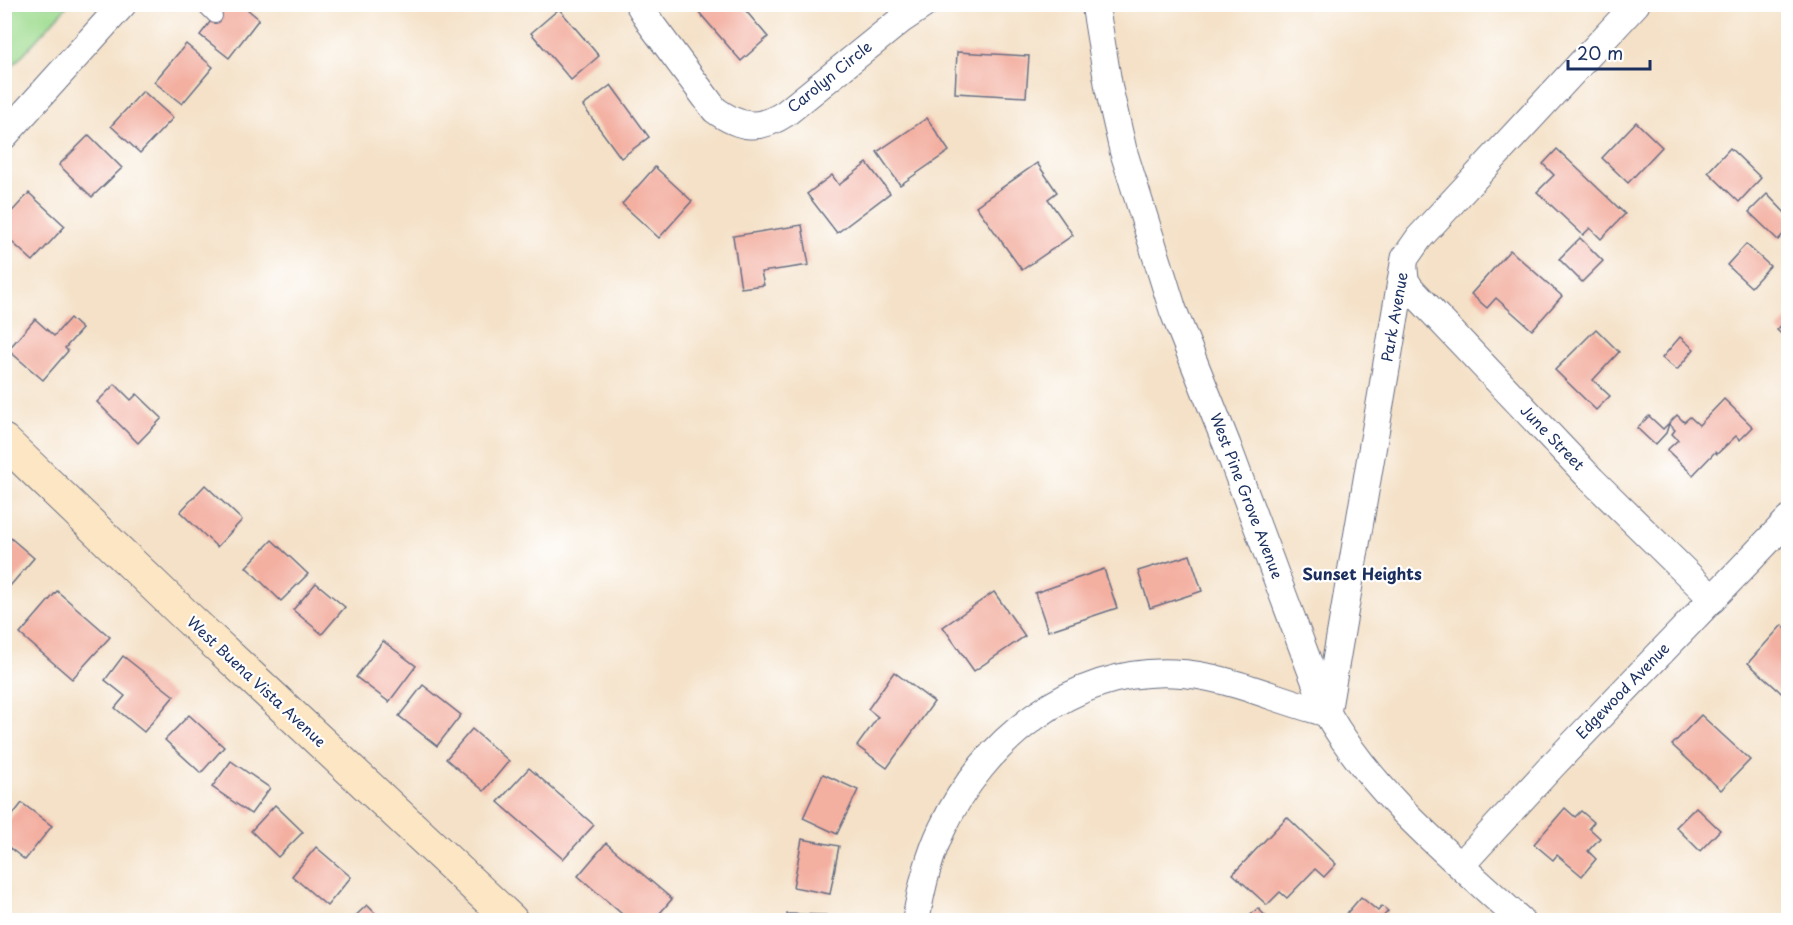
<svg xmlns="http://www.w3.org/2000/svg" width="1793" height="925" font-family="'Playpen Sans',sans-serif">
<style>
.green{fill:#9fdc90;stroke:#5d8677;stroke-width:1.5}
.building{fill:#f3afa0}
.lines{fill:none;stroke-linecap:round;stroke-linejoin:round}
.lane-casing{stroke:#676d83;stroke-width:16}
.street-casing{stroke:#676d83;stroke-width:29}
.secondary-casing{stroke:#676d83;stroke-width:35}
.lane{stroke:#fff;stroke-width:14}
.street{stroke:#fff;stroke-width:27}
.secondary{stroke:#fce6c4;stroke-width:33}
.labels{text-anchor:middle;stroke-width:4.5;stroke-linejoin:round;paint-order:stroke}
.street-label{font-size:15px;fill:#1b2f5e;stroke:#fff}
.neighbourhood-label{font-size:16px;font-weight:bold;fill:#1b2f5e;stroke:#fff}
</style>
<rect width="100%" height="100%" fill="#fff"/>
<filter id="ink" filterUnits="userSpaceOnUse"><feTurbulence type="fractalNoise" baseFrequency=".0167" numOctaves="2"/><feDisplacementMap in="SourceGraphic" scale="12" xChannelSelector="R" yChannelSelector="G"/><feConvolveMatrix kernelMatrix="1 2 1 2 8 2 1 2 1" color-interpolation-filters="sRGB"/></filter>
<filter id="wash" filterUnits="userSpaceOnUse"><feTurbulence type="fractalNoise" baseFrequency=".008" numOctaves="4" result="noise"/><feDisplacementMap in="SourceGraphic" scale="24" xChannelSelector="R" yChannelSelector="G"/><feGaussianBlur stdDeviation="1.35" result="paint"/><feColorMatrix in="noise" values="0 0 0 0 0 0 0 0 0 0 0 0 0 0 0 0 0 1.4 0 .05"/><feComposite in="paint" operator="in"/></filter>
<g filter="url(#wash)">
<rect width="100%" height="100%" fill="#f4e1c7"/>
<polygon class="green" points="5,4 68,5 5,74 4,5"/>
<g id="blocks">
<g class="building">
<polygon points="224,4 241,4 259,19 229,58 200,35"/>
<polygon points="704,4 740,4 768,37 741,61 697,10"/>
<polygon points="559,9 599,56 571,80 531,33"/>
<polygon points="186,44 213,67 182,104 154,82"/>
<polygon points="957,52 1029,56 1026,97 955,93"/>
<polygon points="611,85 649,137 621,158 583,106"/>
<polygon points="143,91 173,118 140,153 111,126"/>
<polygon points="927,118 949,151 900,185 877,152"/>
<polygon points="1636,122 1662,147 1628,183 1602,158"/>
<polygon points="89,135 122,168 92,197 59,165"/>
<polygon points="1730,148 1761,178 1739,202 1708,172"/>
<polygon points="1557,149 1625,214 1601,239 1590,228 1583,235 1537,192 1554,175 1543,164"/>
<polygon points="867,163 890,193 837,233 807,194 832,175 839,185"/>
<polygon points="1037,163 1057,192 1048,199 1073,235 1022,270 976,206"/>
<polygon points="655,167 692,201 659,238 622,204"/>
<polygon points="29,193 65,226 33,261 4,235 4,220"/>
<polygon points="1767,194 1788,216 1788,229 1778,240 1749,212"/>
<polygon points="802,225 809,265 761,272 764,285 741,288 733,236"/>
<polygon points="1580,238 1603,261 1582,282 1559,259"/>
<polygon points="1746,244 1770,266 1751,287 1727,265"/>
<polygon points="1510,250 1562,296 1532,330 1496,298 1487,308 1471,294"/>
<polygon points="70,318 82,329 65,348 68,351 43,380 8,350 35,319 54,336"/>
<polygon points="1788,318 1788,340 1777,330"/>
<polygon points="1596,329 1619,352 1593,380 1610,396 1596,410 1555,370"/>
<polygon points="1680,337 1694,349 1677,370 1662,358"/>
<polygon points="115,384 131,400 137,394 162,418 138,443 97,402"/>
<polygon points="1724,399 1753,427 1740,440 1736,436 1717,454 1715,452 1693,475 1667,450 1678,440 1672,434 1675,430 1669,424 1666,433 1655,445 1637,428 1649,416 1663,429 1677,415 1684,422 1690,417 1699,425"/>
<polygon points="205,485 242,520 217,547 180,512"/>
<polygon points="6,534 34,558 4,593 4,536"/>
<polygon points="272,540 308,574 281,601 246,567"/>
<polygon points="1190,555 1202,591 1150,608 1138,571"/>
<polygon points="1104,569 1117,608 1048,631 1035,593"/>
<polygon points="316,583 345,607 322,634 293,610"/>
<polygon points="57,591 110,637 72,679 20,634"/>
<polygon points="994,592 1025,636 974,671 943,627"/>
<polygon points="1782,625 1788,631 1788,699 1748,663"/>
<polygon points="383,641 416,666 389,702 356,677"/>
<polygon points="123,656 174,696 144,732 115,708 125,696 105,680"/>
<polygon points="894,672 934,702 887,768 857,746 878,717 868,709"/>
<polygon points="423,685 461,715 437,746 399,716"/>
<polygon points="189,715 224,747 201,773 165,740"/>
<polygon points="1701,715 1750,760 1721,790 1672,745"/>
<polygon points="472,729 509,761 484,791 446,759"/>
<polygon points="231,761 270,788 251,814 212,787"/>
<polygon points="529,768 594,825 563,859 498,802"/>
<polygon points="823,774 858,790 837,834 803,818"/>
<polygon points="22,803 52,826 25,860 5,844 5,825"/>
<polygon points="275,805 303,832 278,857 251,831"/>
<polygon points="1696,807 1720,830 1700,851 1676,827"/>
<polygon points="1565,808 1575,817 1581,811 1594,822 1589,828 1600,838 1588,851 1596,859 1582,876 1557,855 1553,860 1534,844"/>
<polygon points="1287,817 1336,864 1324,877 1315,869 1287,898 1280,892 1267,905 1233,874"/>
<polygon points="802,839 839,846 830,894 793,887"/>
<polygon points="606,843 672,899 654,920 629,920 578,876"/>
<polygon points="316,847 351,877 327,906 292,876"/>
<polygon points="1361,897 1378,911 1382,906 1388,911 1381,919 1383,920 1341,920"/>
<polygon points="367,905 382,920 351,920"/>
<polygon points="1258,908 1269,920 1245,920"/>
<polygon points="787,914 826,915 826,920 787,920"/>
</g>
</g>
</g>
<g filter="url(#ink)">
<use href="#blocks" fill-opacity="0" stroke="#676d83" stroke-width="1.5"/>
<g class="lines">
<defs>
<polyline id="lane" points="203,4 215,16"/>
<g id="street">
<path d="M639,4L651,24L715,110C740,128 759,131 786,113L901,20L925,4"/>
<path d="M1095,4L1109,89L1123,150L1173,310L1227,445L1327,713C1374,795 1452,857 1520,920"/>
<polyline points="4,136 123,4"/>
<polyline points="1404,269 1405,280 1410,288 1592,480 1713,599"/>
<polyline points="1461,865 1552,766 1788,520"/>
<path d="M916,920C921,889 928,858 942,829C983,741 1073,668 1174,673C1227,675 1275,700 1327,713L1405,258L1419,238L1636,4"/>
</g>
<polyline id="secondary" points="4,441 185,615 511,920"/>
</defs>
<use href="#lane" class="lane-casing"/>
<use href="#street" class="street-casing"/>
<use href="#secondary" class="secondary-casing"/>
<use href="#lane" class="lane"/>
<use href="#street" class="street"/>
<use href="#secondary" class="secondary"/>
</g>
</g>
<g class="labels">
<g class="street-label">
<text transform="translate(830 77) rotate(-39)" y="5">Carolyn Circle</text>
<text transform="translate(1395 317) rotate(-80)" y="5">Park Avenue</text>
<text transform="translate(1552 438) rotate(46)" y="5">June Street</text>
<text transform="translate(1246 496) rotate(69)" y="5">West Pine Grove Avenue</text>
<text transform="translate(256 682) rotate(43)" y="5">West Buena Vista Avenue</text>
<text transform="translate(1623 691) rotate(-46)" y="5">Edgewood Avenue</text>
</g>
<g class="neighbourhood-label">
<text x="1362" y="580">Sunset Heights</text>
</g>
</g>
<rect width="1793" height="925" fill="none" stroke="#fff" stroke-width="24"/>
<path d="M1568 60v9h82v-9" fill="none" stroke="#1b2f5e" stroke-width="3"/>
<text x="1577" y="60" font-size="18" fill="#1b2f5e" stroke="#ffffff" stroke-width="4.5" paint-order="stroke">20 m</text>
</svg>
